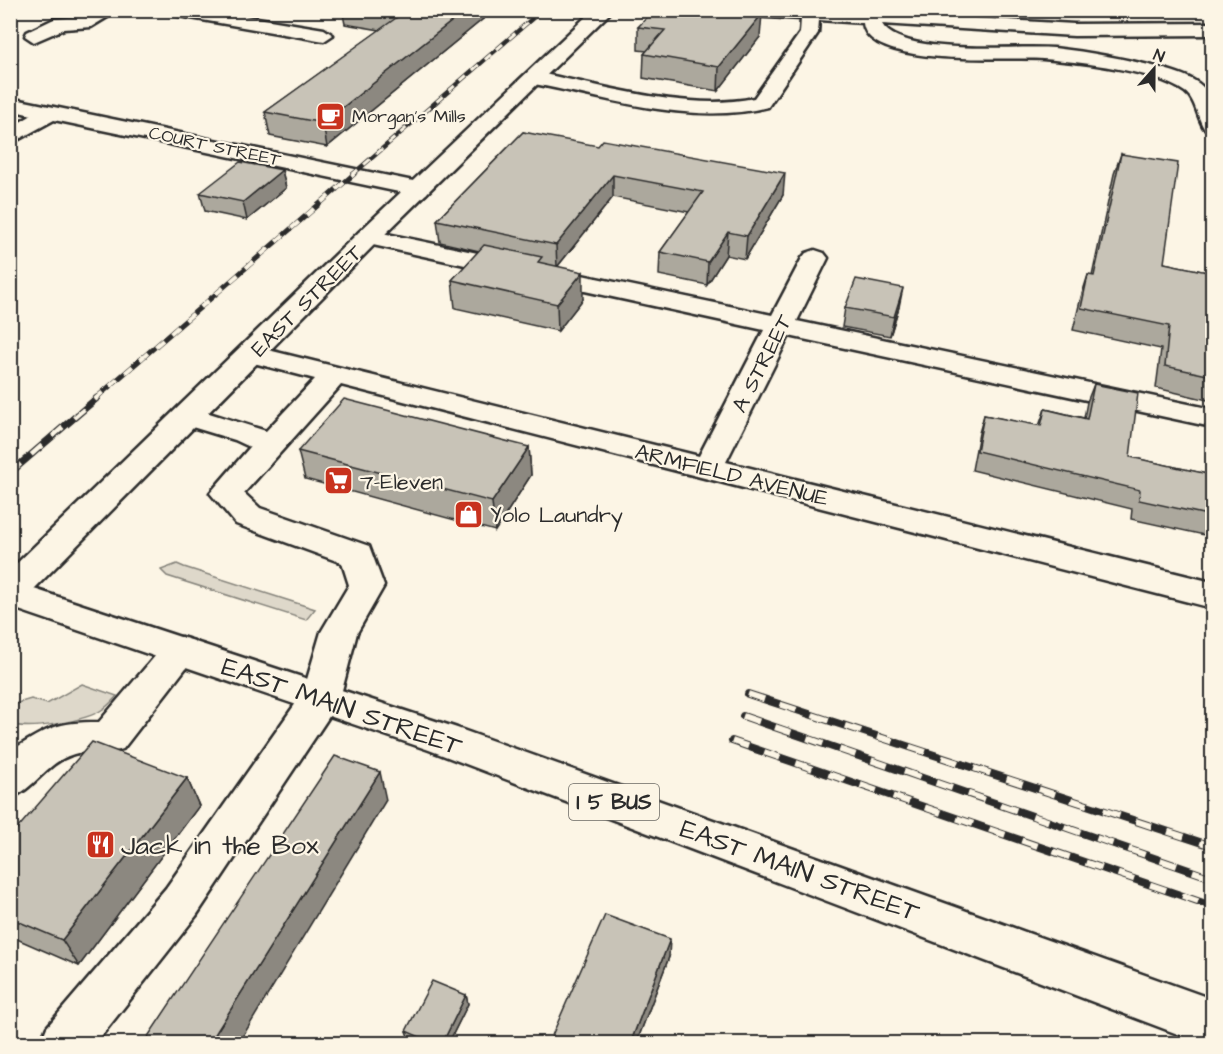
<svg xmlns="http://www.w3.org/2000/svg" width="1223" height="1054" font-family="'Architects Daughter',sans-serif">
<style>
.green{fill:#ded8ca;stroke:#84827a;stroke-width:1.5}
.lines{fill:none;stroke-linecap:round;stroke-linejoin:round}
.minor-casing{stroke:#2b2b2b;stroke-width:5}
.major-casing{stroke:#2b2b2b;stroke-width:5}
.minor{fill:#fcf5e5;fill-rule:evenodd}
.major{fill:#fcf5e5;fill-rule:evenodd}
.rail-far3-casing{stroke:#2b2b2b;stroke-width:4.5}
.rail-far2-casing{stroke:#2b2b2b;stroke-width:5}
.rail-far1-casing{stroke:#2b2b2b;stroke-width:7}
.rail-casing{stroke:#2b2b2b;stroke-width:8}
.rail-far3{stroke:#fcf5e5;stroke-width:3;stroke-dasharray:8;stroke-linecap:butt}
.rail-far2{stroke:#fcf5e5;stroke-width:4;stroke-dasharray:10;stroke-linecap:butt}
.rail-far1{stroke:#fcf5e5;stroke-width:4.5;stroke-dasharray:14;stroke-linecap:butt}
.rail{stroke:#fcf5e5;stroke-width:6;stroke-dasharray:17;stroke-linecap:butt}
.wall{fill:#aca89d;stroke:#2b2b2b;stroke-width:1.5}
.shaded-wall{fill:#8c8880;stroke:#2b2b2b;stroke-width:1.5}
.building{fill:#c8c3b7;stroke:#2b2b2b;stroke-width:1.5}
.labels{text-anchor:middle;stroke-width:4.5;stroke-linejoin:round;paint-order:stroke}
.far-poi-label{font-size:18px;fill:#2b2b2b;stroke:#fcf5e5;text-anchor:start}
.far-street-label{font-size:18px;fill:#2b2b2b;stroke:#fcf5e5}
.shield{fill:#fcf5e5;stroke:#6a6863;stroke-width:1.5}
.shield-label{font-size:21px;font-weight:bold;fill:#2b2b2b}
.street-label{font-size:22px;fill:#2b2b2b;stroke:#fcf5e5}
.poi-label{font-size:22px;fill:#2b2b2b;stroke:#fcf5e5;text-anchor:start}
.near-street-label{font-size:27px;fill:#2b2b2b;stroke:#fcf5e5}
.near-poi-label{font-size:27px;fill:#2b2b2b;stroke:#fcf5e5;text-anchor:start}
</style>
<rect width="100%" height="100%" fill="#fcf5e5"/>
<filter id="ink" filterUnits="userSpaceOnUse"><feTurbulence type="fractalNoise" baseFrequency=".0167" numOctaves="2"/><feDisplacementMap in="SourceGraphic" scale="12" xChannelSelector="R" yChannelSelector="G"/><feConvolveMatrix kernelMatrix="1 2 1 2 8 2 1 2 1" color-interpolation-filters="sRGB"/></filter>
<g filter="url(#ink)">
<g class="green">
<polygon points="177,564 184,567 315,609 306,620 167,576 161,570"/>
<path d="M82,684L117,696C113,700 108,706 103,709C87,721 29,731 11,724V705L31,699L47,704Z"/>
</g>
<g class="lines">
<defs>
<g id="minor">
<polygon points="95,10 119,10 91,27 64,29 34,42 25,36 27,32 54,19 81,17"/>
<polygon points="164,10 209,10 324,29 333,35 324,41 173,15"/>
<path d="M728,10H838L1074,24L1212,23V35L1074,36L882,24C900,57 1017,45 1054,48C1090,52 1126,59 1161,68C1180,74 1202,79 1211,98C1215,106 1212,120 1212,129L1204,128C1197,117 1196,100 1185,92C1154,70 1080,62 1043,59C1011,56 867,69 863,23L819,20L818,33L768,107C692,126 609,98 534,84L527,82L524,78L527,74L534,72C601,85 687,112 754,98L800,33L801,19L737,15Z"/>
<polygon points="10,98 418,182 426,184 430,189 426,194 418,196 54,120 10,144 10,128 32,115 10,110"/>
<polygon points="368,230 772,315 802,258 806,253 815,250 824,253 828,258 797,321 1212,409 1212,427 789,336 726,462 1212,582 1212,608 341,385 244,493 260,508 369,546 384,586 357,633 340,698 334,709 196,916 95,1044 40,1044 47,1027 166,888 303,693 321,632 349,585 342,563 236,524 210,493 250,447 235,440 179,423 175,416 179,409 190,407 266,431 315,379 242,360 238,354 242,348 252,346 699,456 764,330 359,242 356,237 359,232"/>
<path d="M181,637L194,641L199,651L123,749C105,755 86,749 71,755C46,763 34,790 10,798L12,750C49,728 55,722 99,722L168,641Z"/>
</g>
<polygon id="major" points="593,10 613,10 377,242 34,589 457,728 1212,999 1212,1044 1204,1044 429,750 10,607 10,570 359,232"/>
</defs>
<use href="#minor" class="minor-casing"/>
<use href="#major" class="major-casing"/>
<use href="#minor" class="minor"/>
<use href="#major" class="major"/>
<defs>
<polyline id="rail-far3" points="352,175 542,10"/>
<polyline id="rail-far2" points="95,399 354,174"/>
<polyline id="rail-far1" points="10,473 97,398"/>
<g id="rail">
<polyline points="748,694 1212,846"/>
<polyline points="743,716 1212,878"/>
<polyline points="732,741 1212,906"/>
</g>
</defs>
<use href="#rail-far3" class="rail-far3-casing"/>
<use href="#rail-far2" class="rail-far2-casing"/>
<use href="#rail-far1" class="rail-far1-casing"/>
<use href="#rail" class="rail-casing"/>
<use href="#rail-far3" class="rail-far3"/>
<use href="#rail-far2" class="rail-far2"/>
<use href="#rail-far1" class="rail-far1"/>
<use href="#rail" class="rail"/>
</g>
<g class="wall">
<polygon points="342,10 494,10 327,147 270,136 265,112 380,30 345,24"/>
<polygon points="1054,10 1070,10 1070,13"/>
<polygon points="638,27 760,37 718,91 643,78 644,54 647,51 638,50"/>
<polygon points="523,132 783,195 745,259 726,255 707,285 659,275 660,252 689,212 613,197 558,266 583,299 558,331 455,308 452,280 479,251 440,242 437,220"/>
<polygon points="1121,154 1164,263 1212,273 1212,401 1156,388 1161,349 1073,330 1081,297 1088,275 1092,276 1114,174"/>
<polygon points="282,170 286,188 247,220 205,211 200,193"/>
<polygon points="899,307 890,336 842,327 845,308"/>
<polygon points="1094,384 1130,457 1212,475 1212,517 1204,535 1131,519 1132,509 972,470 979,433 984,415 1039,426 1045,409 1084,418 1087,402"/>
<polygon points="529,447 531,475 495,531 305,479 298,451"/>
<polygon points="187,778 199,806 79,966 10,936 10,837"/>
<polygon points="669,957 636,1044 550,1044 550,1040"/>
<polygon points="466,995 468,1004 448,1044 418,1044 409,1039 406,1031"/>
</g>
<g class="shaded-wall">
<polygon points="466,10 494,10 327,147 323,123"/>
<polygon points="762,14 760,37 718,91 719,67"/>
<polygon points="282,170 286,188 247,220 243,202"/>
<polygon points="785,173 783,195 745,259 747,236"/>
<polygon points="613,175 613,197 557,267 556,245"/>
<polygon points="728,232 726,255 707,285 708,262"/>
<polygon points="583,272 583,299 558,331 557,304"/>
<polygon points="903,288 899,307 890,336 894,317"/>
<polygon points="529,447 531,475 495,531 492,502"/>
<polygon points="380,772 386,800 238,1044 209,1044"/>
<polygon points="187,778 199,806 79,966 62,940"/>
<polygon points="670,939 669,957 636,1044 630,1044"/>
<polygon points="466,995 468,1004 448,1044 442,1044"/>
</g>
<g class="building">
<polygon points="386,10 466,10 323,123 265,112 403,13"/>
<polygon points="654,10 739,10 762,14 719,67 644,54 665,30 638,27"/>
<polygon points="523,132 598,146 603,140 785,173 747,236 728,232 708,262 660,252 703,192 613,175 556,245 437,220"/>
<polygon points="1121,154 1178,163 1164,263 1212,273 1212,376 1165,366 1169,326 1081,308 1088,275 1094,276"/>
<polygon points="240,162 282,170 243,202 200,193"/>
<polygon points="484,245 542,257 538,262 583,272 557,304 452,280"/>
<polygon points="856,279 903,288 894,317 845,308"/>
<polygon points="1094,384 1138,393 1130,457 1212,475 1212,516 1139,500 1140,490 977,451 984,415 1041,426 1045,409 1087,419"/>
<polygon points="344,399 529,447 492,502 298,451"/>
<polygon points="92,742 187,778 62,940 10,918 10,837"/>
<polygon points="335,756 380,772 209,1044 143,1044"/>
<polygon points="605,915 670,939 630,1044 559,1044 550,1040"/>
<polygon points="432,981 466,995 442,1044 436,1044 406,1031"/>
<polygon points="899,1041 907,1044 898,1044"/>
</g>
</g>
<defs>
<symbol id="cafe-square" viewBox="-11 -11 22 22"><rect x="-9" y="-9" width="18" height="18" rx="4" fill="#c8321e" stroke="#fcf5e5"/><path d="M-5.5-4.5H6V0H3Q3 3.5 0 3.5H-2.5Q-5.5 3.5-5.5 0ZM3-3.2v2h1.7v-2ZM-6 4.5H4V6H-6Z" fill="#fff"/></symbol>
<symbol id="supermarket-square" viewBox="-11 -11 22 22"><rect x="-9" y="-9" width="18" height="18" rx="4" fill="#c8321e" stroke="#fcf5e5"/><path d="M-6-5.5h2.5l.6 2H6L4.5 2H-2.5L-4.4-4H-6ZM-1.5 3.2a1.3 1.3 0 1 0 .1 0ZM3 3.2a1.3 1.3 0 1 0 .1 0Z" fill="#fff"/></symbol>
<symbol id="shop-square" viewBox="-11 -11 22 22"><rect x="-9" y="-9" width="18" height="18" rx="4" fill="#c8321e" stroke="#fcf5e5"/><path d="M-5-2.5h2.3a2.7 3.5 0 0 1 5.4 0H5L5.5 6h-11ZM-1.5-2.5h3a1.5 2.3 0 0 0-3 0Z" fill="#fff"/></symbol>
<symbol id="restaurant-square" viewBox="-11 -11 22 22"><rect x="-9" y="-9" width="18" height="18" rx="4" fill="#c8321e" stroke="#fcf5e5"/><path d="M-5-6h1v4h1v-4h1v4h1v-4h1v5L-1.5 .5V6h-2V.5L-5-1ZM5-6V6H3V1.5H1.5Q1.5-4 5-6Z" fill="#fff"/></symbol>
</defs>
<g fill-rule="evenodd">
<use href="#cafe-square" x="314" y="100" width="33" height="33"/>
<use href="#supermarket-square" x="322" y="464" width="33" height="33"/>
<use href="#shop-square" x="452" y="498" width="33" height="33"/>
<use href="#restaurant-square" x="84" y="828" width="33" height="33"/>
</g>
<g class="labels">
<g class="far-poi-label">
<text x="352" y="122">Morgan's Mills</text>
</g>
<g class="far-street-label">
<text transform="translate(215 146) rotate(12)" y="6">COURT STREET</text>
</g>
<rect class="shield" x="569" y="784" width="90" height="36" rx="4.5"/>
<g class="shield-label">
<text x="614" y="809">I 5 BUS</text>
</g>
<g class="street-label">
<text transform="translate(306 300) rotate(-45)" y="8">EAST STREET</text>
<text transform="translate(761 363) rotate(-63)" y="8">A STREET</text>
<text transform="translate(732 474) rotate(14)" y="8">ARMFIELD AVENUE</text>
</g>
<g class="poi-label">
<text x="360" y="489">7-Eleven</text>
<text x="490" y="522">Yolo Laundry</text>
</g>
<g class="near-street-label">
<text transform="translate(342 706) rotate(19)" y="9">EAST MAIN STREET</text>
<text transform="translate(800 870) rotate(20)" y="9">EAST MAIN STREET</text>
</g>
<g class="near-poi-label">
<text x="121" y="854">Jack in the Box</text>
</g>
</g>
<rect width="1223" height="1054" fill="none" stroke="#fcf5e5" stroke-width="36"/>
<rect x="18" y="18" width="1187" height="1018" fill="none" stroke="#2b2b2b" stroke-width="2" filter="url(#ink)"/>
<g transform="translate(1154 69) rotate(21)" stroke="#fcf5e5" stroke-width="4.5" paint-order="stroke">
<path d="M0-4.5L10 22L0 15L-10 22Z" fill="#2b2b2b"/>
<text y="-9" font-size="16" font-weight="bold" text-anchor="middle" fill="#2b2b2b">N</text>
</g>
</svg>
